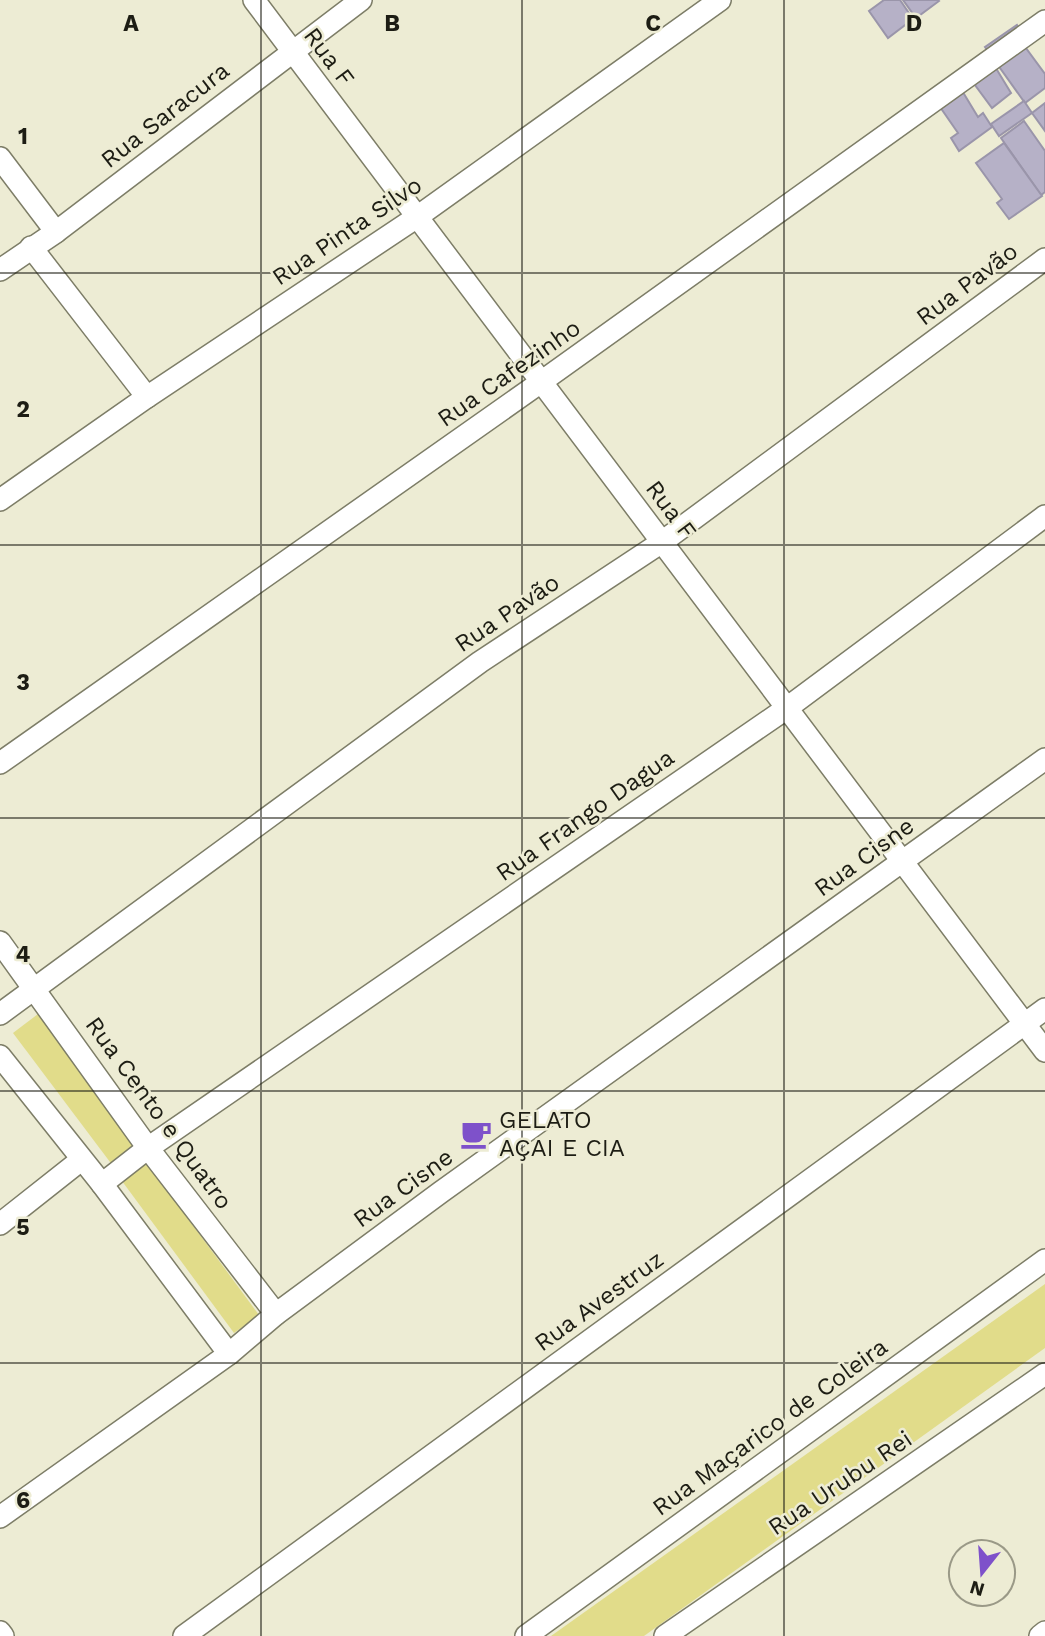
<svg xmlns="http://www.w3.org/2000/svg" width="1045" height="1636" font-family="'Work Sans',sans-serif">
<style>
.green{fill:#e1dc8a}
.building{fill:#b6b1c7;stroke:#9a95aa;stroke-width:2}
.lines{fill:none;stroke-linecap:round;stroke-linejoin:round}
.minor-casing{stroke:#7d7d67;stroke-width:24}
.minor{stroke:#fff;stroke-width:21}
.grid{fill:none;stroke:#1d1d14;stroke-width:2;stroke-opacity:0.55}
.labels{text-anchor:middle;stroke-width:5;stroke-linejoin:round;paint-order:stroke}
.street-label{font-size:24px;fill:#1d1d14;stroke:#edecd4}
.poi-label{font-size:24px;fill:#1d1d14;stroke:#edecd4;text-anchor:start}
.grid-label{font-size:23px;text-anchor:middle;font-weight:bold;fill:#1d1d14;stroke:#edecd4;stroke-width:5;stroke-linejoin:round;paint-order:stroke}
</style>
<rect width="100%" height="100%" fill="#edecd4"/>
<g class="green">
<polygon points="38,1014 138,1147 113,1166 13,1033"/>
<polygon points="144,1159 259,1315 234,1333 119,1177"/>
<polygon points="1045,1284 1045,1348 644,1636 551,1636"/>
</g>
<g class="building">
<polygon points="884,0 900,0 913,19 888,38 869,11"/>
<polygon points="903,0 938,0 939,1 916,18"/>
<polygon points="1017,25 1028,41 1023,44 1045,74 1045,88 1025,103 985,47"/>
<polygon points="994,65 1011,93 992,108 972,81"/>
<polygon points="961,89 978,117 983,113 992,127 959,151 951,138 958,133 938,104"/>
<polygon points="1024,101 1032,113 999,136 991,124"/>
<polygon points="1045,103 1045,131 1032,113"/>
<polygon points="1024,121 1045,151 1045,192 1041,195 1001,138"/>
<polygon points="1004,143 1042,196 1009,219 997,203 1002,199 976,163"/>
</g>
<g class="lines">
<defs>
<g id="minor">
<polyline points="254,0 1045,1051"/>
<polyline points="0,158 56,232"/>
<polyline points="31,247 147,397"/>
<polyline points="0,270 56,232 361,0"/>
<polyline points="0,500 147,397 417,217 720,0"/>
<polyline points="0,763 541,382 1045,21"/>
<polyline points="0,942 148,1148 276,1314"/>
<polyline points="0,1014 480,662 662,542 1045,259"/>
<polyline points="0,1056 102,1184 229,1354"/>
<polyline points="102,1184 148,1148 787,708 1045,516"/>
<polyline points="0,1224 81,1160"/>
<polyline points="0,1517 229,1354 276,1314 441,1192 1045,759"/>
<polyline points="0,1632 3,1636"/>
<polyline points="184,1636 1045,1009"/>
<polyline points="526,1636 1045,1260"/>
<polyline points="665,1636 1045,1374"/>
<polyline points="1040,1636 1045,1632"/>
</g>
</defs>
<use href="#minor" class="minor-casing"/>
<use href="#minor" class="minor"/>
</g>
<path class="grid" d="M261,0V1636M522,0V1636M784,0V1636M0,273H1045M0,545H1045M0,818H1045M0,1091H1045M0,1363H1045"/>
<defs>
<symbol id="cafe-bare" viewBox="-9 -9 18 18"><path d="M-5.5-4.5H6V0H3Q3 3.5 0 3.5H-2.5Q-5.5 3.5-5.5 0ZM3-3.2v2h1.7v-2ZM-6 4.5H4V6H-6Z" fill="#7e51ca" stroke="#edecd4" stroke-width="2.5" paint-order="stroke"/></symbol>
</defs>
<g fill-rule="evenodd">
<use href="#cafe-bare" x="454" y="1112" width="44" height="44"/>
</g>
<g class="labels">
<g class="street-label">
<text transform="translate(329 57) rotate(53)" y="8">Rua F</text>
<text transform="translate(165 115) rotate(-38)" y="8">Rua Saracura</text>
<text transform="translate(347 231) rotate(-34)" y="8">Rua Pinta Silvo</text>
<text transform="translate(967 284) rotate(-37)" y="8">Rua Pavão</text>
<text transform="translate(509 373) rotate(-35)" y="8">Rua Cafezinho</text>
<text transform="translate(671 510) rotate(53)" y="8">Rua F</text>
<text transform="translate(507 613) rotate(-34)" y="8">Rua Pavão</text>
<text transform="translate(585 815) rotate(-35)" y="8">Rua Frango Dagua</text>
<text transform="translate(864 857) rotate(-36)" y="8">Rua Cisne</text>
<text transform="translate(159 1113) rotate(54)" y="8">Rua Cento e Quatro</text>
<text transform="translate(403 1188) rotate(-36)" y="8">Rua Cisne</text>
<text transform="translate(599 1301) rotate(-36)" y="8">Rua Avestruz</text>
<text transform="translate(770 1427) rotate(-36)" y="8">Rua Maçarico de Coleira</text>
<text transform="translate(840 1483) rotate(-34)" y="8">Rua Urubu Rei</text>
</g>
<g class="poi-label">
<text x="499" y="1128">GELATO<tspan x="499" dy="28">AÇAI E CIA</tspan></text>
</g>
</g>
<g class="grid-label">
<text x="131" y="31">A</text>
<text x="392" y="31">B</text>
<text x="653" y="31">C</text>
<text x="914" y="31">D</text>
<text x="23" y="144">1</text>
<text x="23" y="417">2</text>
<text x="23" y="690">3</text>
<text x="23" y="962">4</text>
<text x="23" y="1235">5</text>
<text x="23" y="1508">6</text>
</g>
<g transform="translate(982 1573) rotate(197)"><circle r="33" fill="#edecd4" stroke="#9a9987" stroke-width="2"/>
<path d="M0-5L12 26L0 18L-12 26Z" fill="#7e51ca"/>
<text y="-10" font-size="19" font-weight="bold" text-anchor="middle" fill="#1d1d14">N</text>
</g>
</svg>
